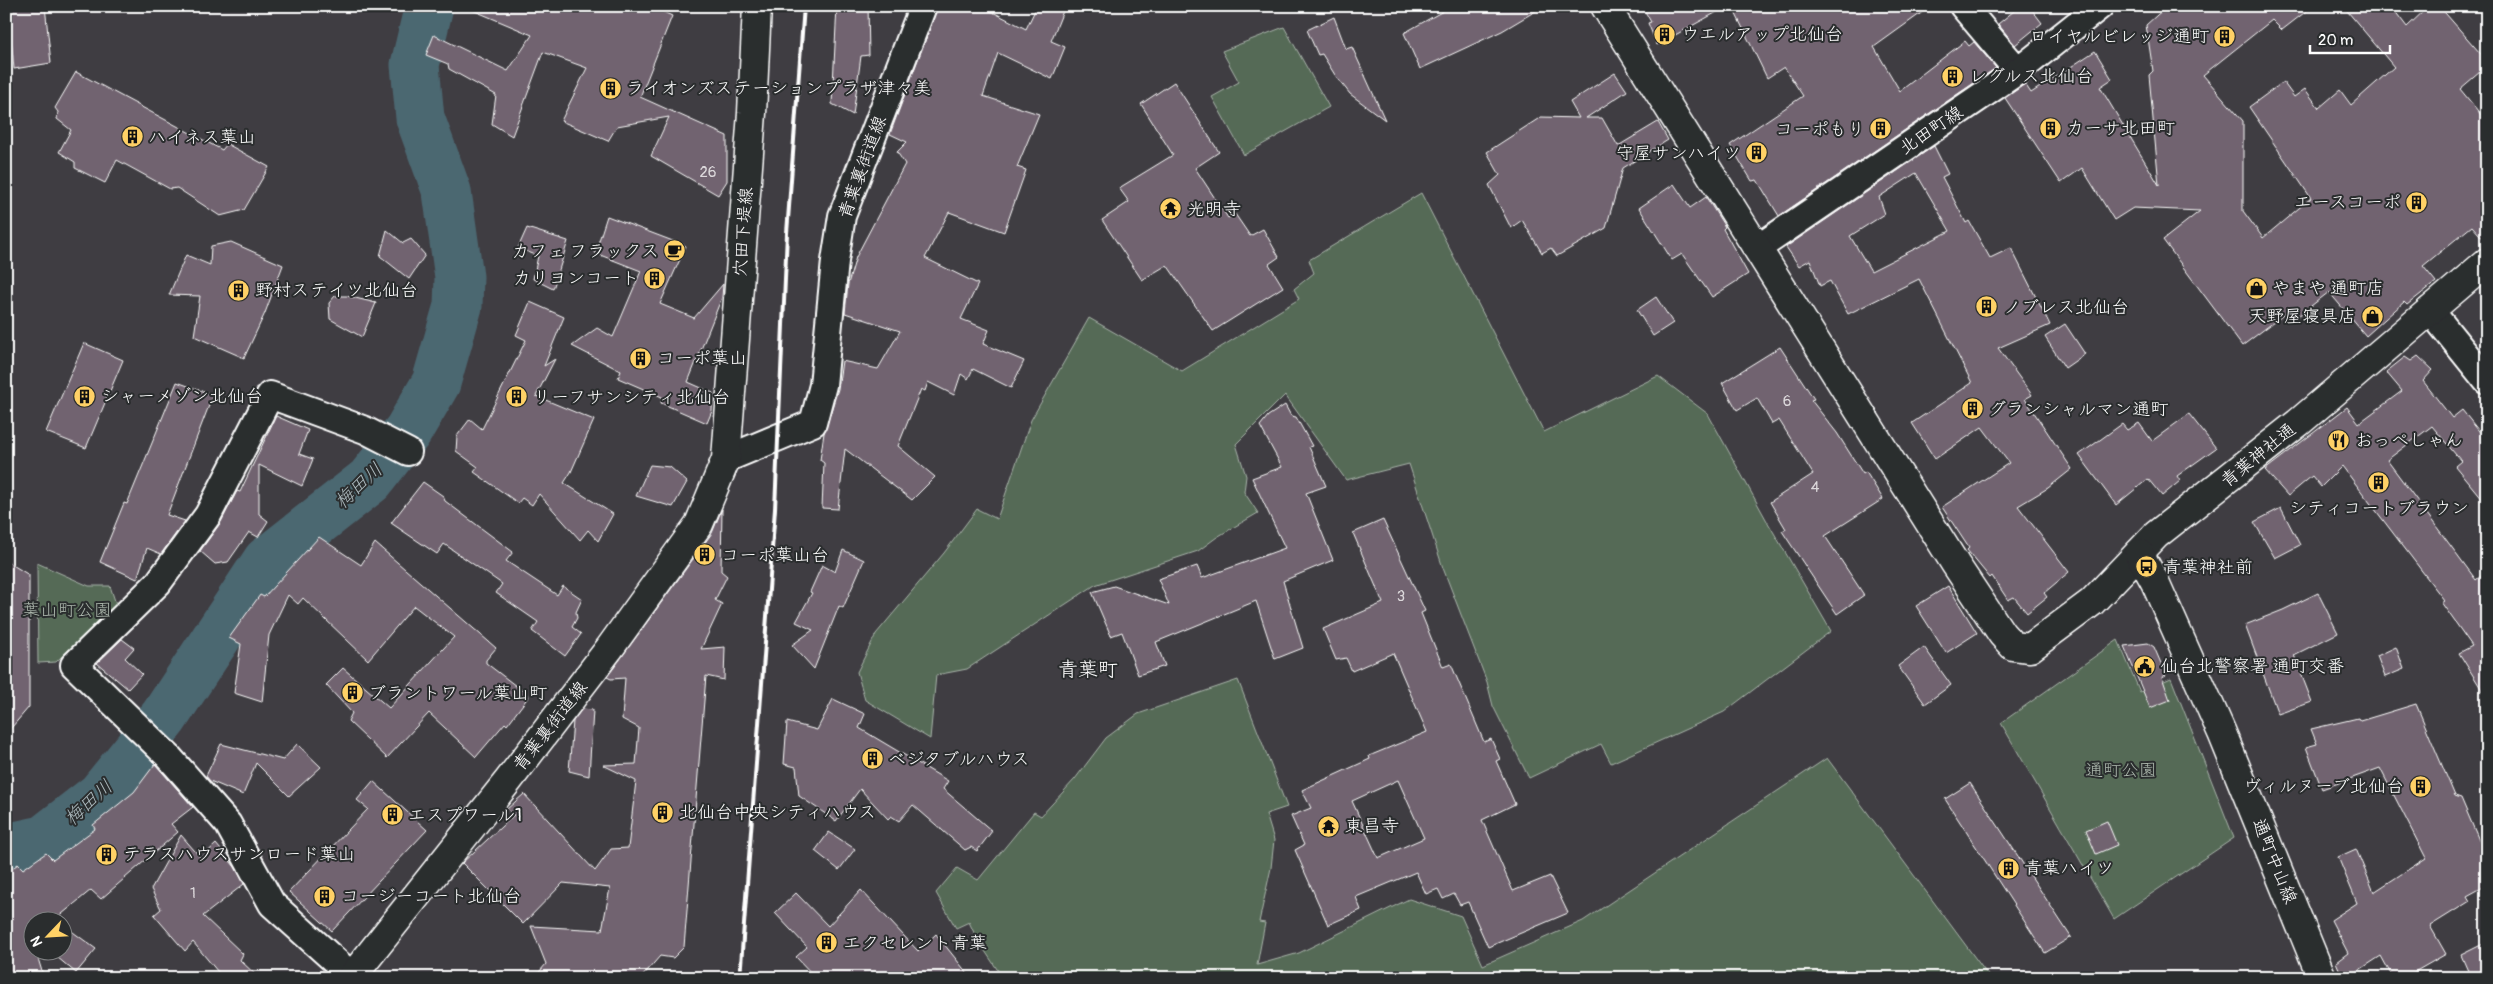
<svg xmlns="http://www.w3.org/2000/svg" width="2493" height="984" font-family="Pangolin,'Klee One',sans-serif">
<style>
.green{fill:#556b57;stroke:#aab5ab}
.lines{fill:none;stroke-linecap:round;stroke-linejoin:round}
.river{stroke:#4c6771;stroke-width:49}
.building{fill:#71636f;stroke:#fff;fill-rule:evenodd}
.minor-casing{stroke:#fff;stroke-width:30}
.tertiary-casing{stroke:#fff;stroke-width:31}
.minor{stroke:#2a2d2e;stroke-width:26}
.tertiary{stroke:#2a2d2e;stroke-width:28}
.rail{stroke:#fff;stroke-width:4}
.labels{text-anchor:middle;stroke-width:4;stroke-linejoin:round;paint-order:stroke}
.number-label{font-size:15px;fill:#dcd8db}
.poi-label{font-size:18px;fill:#fff;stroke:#2a2d2e;text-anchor:start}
.street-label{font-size:18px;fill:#fff;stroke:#2a2d2e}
.park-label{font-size:18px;fill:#aab5ab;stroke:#2a2d2e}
.water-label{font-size:19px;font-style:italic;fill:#aebbbf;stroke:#2a2d2e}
.quarter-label{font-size:20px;fill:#fff;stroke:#2a2d2e}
</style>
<rect width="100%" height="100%" fill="#3f3d42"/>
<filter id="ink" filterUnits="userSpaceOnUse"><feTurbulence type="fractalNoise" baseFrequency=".02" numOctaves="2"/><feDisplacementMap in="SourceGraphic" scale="10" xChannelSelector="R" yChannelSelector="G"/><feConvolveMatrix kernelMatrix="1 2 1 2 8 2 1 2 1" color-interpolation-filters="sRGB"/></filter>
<g filter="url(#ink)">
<g class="green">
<polygon points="1284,27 1329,107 1244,155 1212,97 1239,82 1222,51"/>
<polygon points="1421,193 1544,432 1658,376 1708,414 1767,521 1831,631 1724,712 1611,763 1601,744 1529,778 1493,706 1487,682 1443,568 1409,464 1346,480 1285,395 1236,444 1246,476 1244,492 1258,513 1217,537 1198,551 1095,585 967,669 936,675 930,739 865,700 857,672 876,634 944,553 977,509 997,519 1031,420 1089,318 1182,371 1299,299 1294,289 1314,273 1309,260"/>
<polygon points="37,563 89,586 110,586 116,604 56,662 38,663"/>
<polygon points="2118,640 2140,692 2171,678 2234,838 2114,919 2001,723"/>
<polygon points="1238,680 1287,807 1266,814 1274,840 1271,868 1259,922 1265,923 1257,965 1299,953 1409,899 1461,916 1483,965 1583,921 1827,758 1990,978 1003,978 977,939 969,922 956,928 936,893 957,868 978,880 1034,812 1041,816 1075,779 1106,738 1138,714"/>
</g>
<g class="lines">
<polyline class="river" points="6,848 43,840 101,795 164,717 267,561 370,480 408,431 436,383 458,306 459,277 447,192 420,118 415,65 429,6"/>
</g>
<g class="building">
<polygon points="8,6 45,6 51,63 14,69"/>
<polygon points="463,6 651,6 672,16 640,97 727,136 727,181 718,195 651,156 669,117 617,126 608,141 561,121 587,68 543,52 512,136 492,124 496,95 449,69 448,64 426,55 434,35 508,71 532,35"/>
<polygon points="837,6 868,6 869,55 861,56 853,115 832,104"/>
<polygon points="938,6 981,6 1026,29 1037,6 1065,6 1051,41 1065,47 1052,79 998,53 983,96 1039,114 1017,167 1026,170 1004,232 949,212 925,258 978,284 961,319 989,330 983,344 1024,361 1011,388 973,369 968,379 961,374 954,395 928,382 925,391 921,389 898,446 935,477 912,500 845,449 838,509 822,508 824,463 820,460 824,433 838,389 842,361 878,369 900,331 845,313 848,284 856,257 905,164 897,152 907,142 890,134"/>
<polygon points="1452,6 1544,6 1502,31 1420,69 1404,33"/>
<polygon points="1642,6 1728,6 1657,45 1648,23 1651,22"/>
<polygon points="1732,6 1931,6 1874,47 1900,91 1965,41 1969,46 1974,42 1996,68 1779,216 1757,180 1752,181 1730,145 1803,96 1784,67 1767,78"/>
<polygon points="2020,6 2029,6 2042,23 2015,45 1998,24"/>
<polygon points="2167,6 2313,6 2282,30 2272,20 2203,75 2243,121 2243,211 2263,238 2311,198 2249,107 2283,82 2294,97 2305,89 2319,108 2340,90 2351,105 2394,67 2343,6 2391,6 2407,27 2429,6 2439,6 2487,61 2487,66 2460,89 2487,122 2487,243 2472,226 2423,266 2436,282 2407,305 2404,302 2366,336 2329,292 2293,320 2286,313 2242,346 2163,240 2200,211 2133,208 2114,220 2082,168 2061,183 2005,98 2025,84 2031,93 2095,51 2112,79 2100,87 2159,185 2149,75 2153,71 2146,25"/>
<polygon points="1334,17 1346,49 1352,47 1385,120 1350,94 1335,75 1322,54 1318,55 1307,30"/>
<polygon points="76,72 222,150 227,144 269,167 244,210 220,216 177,188 170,189 117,160 105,183 75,168 75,162 59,152 71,130 57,119 58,112 55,108"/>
<polygon points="1615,73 1627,91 1586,118 1602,118 1618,146 1658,122 1668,140 1623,168 1606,228 1557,256 1551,248 1542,253 1522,220 1511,228 1489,185 1500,175 1487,152 1541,117 1579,118 1570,102"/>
<polygon points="1174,82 1219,152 1195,168 1228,218 1235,214 1250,236 1263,229 1279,257 1269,264 1283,287 1213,331 1167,265 1142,280 1102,220 1129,202 1119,188 1173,155 1141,104"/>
<path d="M1934,146L1948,174L1942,177L1966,223L1969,221L1990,258L2011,248L2050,325L1998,348L2032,395L2025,399L2072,469L2048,488L2018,506L2069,572L2044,593L2047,597L2027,613L2014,597L2008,600L1992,576L1990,578L1967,550L1969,548L1942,507L2009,463L1982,427L1935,459L1912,423L1972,383L1919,279L1848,314L1830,281L1820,286L1810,260L1799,266L1786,247ZM1916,173L1950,231L1871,271L1850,236L1885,214L1879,197Z"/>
<polygon points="1674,184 1690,208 1706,197 1725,227 1723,229 1748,274 1712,297 1682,254 1672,260 1639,208"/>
<polygon points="607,216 686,246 660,304 694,318 723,284 722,297 688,382 713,393 712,411 707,423 661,403 662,397 618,378 621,371 572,346 597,328 613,337 641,271 595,253"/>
<polygon points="527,228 568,241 553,289 533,279 538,256 518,248"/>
<polygon points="387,230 403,243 411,239 425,255 409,279 380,256"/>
<polygon points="231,242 283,265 265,313 244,358 194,336 200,296 169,295 186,255 210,265 211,246"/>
<polygon points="335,296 347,296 376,303 362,337 330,319 329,303"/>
<polygon points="1656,297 1673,323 1653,336 1637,310"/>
<polygon points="530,302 564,317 544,366 555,359 536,396 594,420 571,472 564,483 613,514 598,541 588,530 580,540 539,494 532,505 522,498 518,503 474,472 478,467 456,451 457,436 470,419 482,429 526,340 516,335"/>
<polygon points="2065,324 2085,354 2065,368 2045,337"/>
<polygon points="84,343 123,360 86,448 46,432"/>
<polygon points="1780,347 1814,399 1811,400 1837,433 1863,474 1866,472 1883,499 1825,536 1864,595 1837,614 1782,531 1786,529 1770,502 1813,474 1779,420 1772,424 1757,398 1737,410 1722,383"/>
<polygon points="2418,356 2433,370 2423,381 2452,418 2462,410 2487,441 2487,505 2455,466 2461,461 2432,426 2387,460 2476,580 2487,571 2487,698 2459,653 2472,646 2441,602 2444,600 2342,466 2321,487 2312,476 2288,496 2265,470 2347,407 2359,423 2402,391 2386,372 2405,357 2411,361"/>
<polygon points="177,382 213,395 167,515 185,521 161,554 147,548 137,579 100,562 124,503 127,504"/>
<polygon points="1285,405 1291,416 1296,417 1312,446 1309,447 1326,486 1306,493 1333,560 1283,581 1303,648 1275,659 1256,601 1156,642 1165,666 1138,675 1122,632 1111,636 1092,592 1114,586 1169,605 1158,579 1197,566 1202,578 1285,548 1252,478 1282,467 1260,426 1268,416"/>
<polygon points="2189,414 2216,448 2177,476 2180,481 2162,496 2148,479 2116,505 2079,455 2122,424 2127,430 2139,423 2152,441"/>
<polygon points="276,416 308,430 299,454 313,459 302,486 259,465 259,514 268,521 258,537 249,532 228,562 215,564 200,551 221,522 237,491 240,492"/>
<polygon points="650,465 670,467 687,482 673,507 636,496"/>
<polygon points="423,482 443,496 445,501 513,552 506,561 557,595 563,586 582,599 576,612 577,618 572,627 581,634 565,656 532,631 538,622 496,593 502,584 444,544 437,554 391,523"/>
<polygon points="2281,508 2300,545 2275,558 2254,522"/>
<polygon points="722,509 721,571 727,576 715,600 722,604 701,649 725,647 724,680 706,676 684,947 673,958 660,956 641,978 534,978 546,964 531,926 602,930 610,888 563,883 523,924 462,863 514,815 507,809 524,794 595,871 611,849 628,848 636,781 603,765 636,764 639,728 622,719 625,678 611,679 607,677 712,533"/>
<path d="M1383,520L1425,611L1421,613L1443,667L1451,664L1484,742L1491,739L1500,759L1496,761L1515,804L1482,820L1513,891L1550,876L1568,913L1488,947L1468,902L1460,905L1454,894L1443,899L1438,889L1426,894L1416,872L1356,897L1361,910L1328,925L1295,850L1304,845L1291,816L1311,808L1302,790L1370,759L1369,756L1427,732L1393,653L1352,671L1346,658L1336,660L1323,629L1383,603L1353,533ZM1398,780L1424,838L1378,858L1352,801Z"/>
<polygon points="319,537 361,565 375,543 496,648 486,660 486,663 529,696 507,725 505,723 476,757 429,713 387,758 348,721 352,713 326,685 343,668 389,708 454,637 414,606 368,660 303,598 298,604 288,595 269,635 262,702 234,693 241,644 229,638 260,595 264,597"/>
<polygon points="843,550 864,560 843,608 839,606 814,669 792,645 813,630 796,622 812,593 810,592 822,565 835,572"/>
<polygon points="6,561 29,575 29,707 6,734"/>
<polygon points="1948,586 1977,633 1946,653 1916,606"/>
<polygon points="2318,593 2338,633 2294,655 2312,702 2278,714 2245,625 2283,610"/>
<polygon points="122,639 134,648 125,658 142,674 128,689 97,663"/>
<polygon points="2148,643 2154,647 2166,675 2162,677 2170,700 2150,708 2124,646"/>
<polygon points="1924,647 1951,685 1925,704 1898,666"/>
<polygon points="2396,647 2404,669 2385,677 2377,656"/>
<polygon points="833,699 865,714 859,728 948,781 943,789 992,831 977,851 971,847 965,850 913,805 899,821 891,816 888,819 860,789 836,821 799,796 796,767 784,764 787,722 817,730"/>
<polygon points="2416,704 2455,796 2461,798 2487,859 2487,885 2467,896 2470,901 2430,926 2446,954 2404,978 2393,978 2381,956 2347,978 2343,978 2336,962 2348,953 2331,920 2357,903 2338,857 2356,849 2374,892 2426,858 2380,768 2322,789 2306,747 2317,744 2311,729 2358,718 2360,721"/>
<polygon points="582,709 593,710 589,776 569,771 573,721"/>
<polygon points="221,744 283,760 297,744 321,767 289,796 256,763 243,795 210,781 206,776"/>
<polygon points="155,764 193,807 171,824 178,832 101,899 91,890 56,919 60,922 32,922 32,935 30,933 32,952 36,952 44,978 6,978 6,873 18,864 23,869 46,853 53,860 95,829 93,825 134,792"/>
<polygon points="373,781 427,830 332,931 289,892 368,809 357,800"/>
<polygon points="1970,783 2071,937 2045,953 1945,799"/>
<polygon points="2107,821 2117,845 2096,854 2086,830"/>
<polygon points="829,832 855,849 839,870 815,851"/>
<polygon points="181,835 201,858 216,844 235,867 244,884 203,916 243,954 240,960 259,978 223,978 193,942 185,951 154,915 161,909 151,889"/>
<polygon points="861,890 918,951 936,934 971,978 816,978 796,957 807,947 775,913 796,893 828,926"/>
<polygon points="62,924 96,949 76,973 51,952 62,952"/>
<polygon points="2487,942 2487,978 2471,978 2461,955"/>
</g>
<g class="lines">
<defs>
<g id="minor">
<polyline points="1963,6 2018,71"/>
<polyline points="1758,248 2018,71 2100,6"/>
<polyline points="2430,310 2487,381"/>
<polyline points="726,459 813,423 823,385 835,261 842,216 923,6"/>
<polyline points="352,976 272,904 228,824 168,756 74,665 158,583 208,515 270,395 365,430 408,452"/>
</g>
<g id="tertiary">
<polyline points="1605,6 1956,565 2002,634 2013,646 2030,648 2092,602 2156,535 2298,423 2487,262"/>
<polyline points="2139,553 2155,582 2222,733 2322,978"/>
<polyline points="351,978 508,781 609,649 699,524 726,459 752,113 757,6"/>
</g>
</defs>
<use href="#minor" class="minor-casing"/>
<use href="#tertiary" class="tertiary-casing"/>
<use href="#minor" class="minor"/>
<use href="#tertiary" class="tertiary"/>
<polyline class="rail" points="740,978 775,509 787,233 804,6"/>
</g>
</g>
<defs>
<symbol id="building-disc" viewBox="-11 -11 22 22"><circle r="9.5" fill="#ffd166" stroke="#2a2d2e"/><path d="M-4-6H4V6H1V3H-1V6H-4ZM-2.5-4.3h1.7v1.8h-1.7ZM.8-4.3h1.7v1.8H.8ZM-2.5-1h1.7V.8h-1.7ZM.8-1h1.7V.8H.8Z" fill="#111"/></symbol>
<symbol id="temple-disc" viewBox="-11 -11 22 22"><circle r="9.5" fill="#ffd166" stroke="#2a2d2e"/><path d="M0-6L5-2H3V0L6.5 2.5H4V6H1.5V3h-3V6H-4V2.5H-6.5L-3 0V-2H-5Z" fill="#111"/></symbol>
<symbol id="cafe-disc" viewBox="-11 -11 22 22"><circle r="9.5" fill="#ffd166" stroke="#2a2d2e"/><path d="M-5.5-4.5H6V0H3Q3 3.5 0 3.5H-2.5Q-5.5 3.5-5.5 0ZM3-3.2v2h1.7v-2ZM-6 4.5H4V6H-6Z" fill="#111"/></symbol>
<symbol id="shop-disc" viewBox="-11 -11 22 22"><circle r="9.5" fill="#ffd166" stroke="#2a2d2e"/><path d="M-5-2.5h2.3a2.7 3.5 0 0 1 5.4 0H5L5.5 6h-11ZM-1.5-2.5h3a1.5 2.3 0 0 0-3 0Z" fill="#111"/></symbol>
<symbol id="restaurant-disc" viewBox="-11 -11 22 22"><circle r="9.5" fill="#ffd166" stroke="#2a2d2e"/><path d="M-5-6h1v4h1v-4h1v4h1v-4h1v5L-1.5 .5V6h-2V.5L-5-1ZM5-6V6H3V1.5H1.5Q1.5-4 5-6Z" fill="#111"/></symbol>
<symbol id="bus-disc" viewBox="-11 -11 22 22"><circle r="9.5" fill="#ffd166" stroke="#2a2d2e"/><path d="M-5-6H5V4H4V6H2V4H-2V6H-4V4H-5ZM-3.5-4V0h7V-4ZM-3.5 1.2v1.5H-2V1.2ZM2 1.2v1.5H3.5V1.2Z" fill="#111"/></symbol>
<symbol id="civic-disc" viewBox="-11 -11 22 22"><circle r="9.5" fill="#ffd166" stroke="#2a2d2e"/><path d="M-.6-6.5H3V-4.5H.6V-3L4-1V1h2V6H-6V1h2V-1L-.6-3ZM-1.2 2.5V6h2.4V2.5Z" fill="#111"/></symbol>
</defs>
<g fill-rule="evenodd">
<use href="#building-disc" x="1652" y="22" width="25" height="25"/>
<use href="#building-disc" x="2212" y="24" width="25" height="25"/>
<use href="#building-disc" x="1940" y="64" width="25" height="25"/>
<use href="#building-disc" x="598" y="76" width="25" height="25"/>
<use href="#building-disc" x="2038" y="116" width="25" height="25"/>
<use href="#building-disc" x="1868" y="116" width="25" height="25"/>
<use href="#building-disc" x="120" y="124" width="25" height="25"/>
<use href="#building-disc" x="1744" y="140" width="25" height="25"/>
<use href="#building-disc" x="2404" y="190" width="25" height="25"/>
<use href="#temple-disc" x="1158" y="196" width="25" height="25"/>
<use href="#cafe-disc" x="662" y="238" width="25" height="25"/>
<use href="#building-disc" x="642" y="266" width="25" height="25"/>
<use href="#shop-disc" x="2244" y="276" width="25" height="25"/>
<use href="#building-disc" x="226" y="278" width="25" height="25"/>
<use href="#building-disc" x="1974" y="294" width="25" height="25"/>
<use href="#shop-disc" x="2360" y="304" width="25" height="25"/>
<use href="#building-disc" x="628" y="346" width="25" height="25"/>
<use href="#building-disc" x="72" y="384" width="25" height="25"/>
<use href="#building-disc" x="504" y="384" width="25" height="25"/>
<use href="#building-disc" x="1960" y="396" width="25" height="25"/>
<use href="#restaurant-disc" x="2326" y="428" width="25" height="25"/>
<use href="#building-disc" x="2366" y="470" width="25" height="25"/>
<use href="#building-disc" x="692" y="542" width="25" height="25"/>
<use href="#bus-disc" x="2134" y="554" width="25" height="25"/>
<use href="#civic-disc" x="2132" y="654" width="25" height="25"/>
<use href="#building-disc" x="340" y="680" width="25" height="25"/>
<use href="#building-disc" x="860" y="746" width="25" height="25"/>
<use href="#building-disc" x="2408" y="774" width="25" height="25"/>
<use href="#building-disc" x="650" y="800" width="25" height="25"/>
<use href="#building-disc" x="380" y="802" width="25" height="25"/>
<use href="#temple-disc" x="1316" y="814" width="25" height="25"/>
<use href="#building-disc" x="94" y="842" width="25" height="25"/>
<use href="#building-disc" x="1996" y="856" width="25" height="25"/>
<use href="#building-disc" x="312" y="884" width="25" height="25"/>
<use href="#building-disc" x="814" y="930" width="25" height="25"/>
</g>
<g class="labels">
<g class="number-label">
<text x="708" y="177">26</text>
<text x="1787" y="406">6</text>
<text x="1815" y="492">4</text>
<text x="1401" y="601">3</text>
<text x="193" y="898">1</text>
</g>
<g class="poi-label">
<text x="1681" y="40">ウエルアップ北仙台</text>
<text x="2209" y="42" text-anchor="end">ロイヤルビレッジ通町</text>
<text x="1969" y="82">レグルス北仙台</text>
<text x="626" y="94">ライオンズステーションプラザ津々美</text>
<text x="2066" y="134">カーサ北田町</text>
<text x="1865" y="135" text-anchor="end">コーポもり</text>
<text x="148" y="143">ハイネス葉山</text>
<text x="1741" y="159" text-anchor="end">守屋サンハイツ</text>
<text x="2401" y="208" text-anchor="end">エースコーポ</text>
<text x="1187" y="215">光明寺</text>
<text x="659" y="257" text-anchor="end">カフェ フラックス</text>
<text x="639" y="284" text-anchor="end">カリヨンコート</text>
<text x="2272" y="294">やまや 通町店</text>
<text x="255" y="296">野村ステイツ北仙台</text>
<text x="2003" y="313">ノブレス北仙台</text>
<text x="2356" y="322" text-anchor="end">天野屋寝具店</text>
<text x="657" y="364">コーポ葉山</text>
<text x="101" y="402">シャーメゾン北仙台</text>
<text x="533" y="403">リーフサンシティ北仙台</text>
<text x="1988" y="415">グランシャルマン通町</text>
<text x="2355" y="446">おっぺしゃん</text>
<text x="2379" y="514" text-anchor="middle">シティコートブラウン</text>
<text x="721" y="561">コーポ葉山台</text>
<text x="2163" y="573">青葉神社前</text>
<text x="2160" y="672">仙台北警察署 通町交番</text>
<text x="368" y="699">ブラントワール葉山町</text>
<text x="888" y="765">ベジタブルハウス</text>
<text x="2404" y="792" text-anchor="end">ヴィルヌーブ北仙台</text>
<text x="679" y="818">北仙台中央シティハウス</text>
<text x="408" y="821">エスプワール1</text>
<text x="1345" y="832">東昌寺</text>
<text x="123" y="860">テラスハウスサンロード葉山</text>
<text x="2024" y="874">青葉ハイツ</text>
<text x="341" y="902">コージーコート北仙台</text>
<text x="843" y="949">エクセレント青葉</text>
</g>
<g class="street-label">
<text transform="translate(1931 130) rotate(-34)" y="6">北田町線</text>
<text transform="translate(862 167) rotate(-70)" y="6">青葉裏街道線</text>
<text transform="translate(743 232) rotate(-86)" y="6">穴田下堤線</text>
<text transform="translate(2258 455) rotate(-39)" y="6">青葉神社通</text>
<text transform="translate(550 726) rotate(-52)" y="6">青葉裏街道線</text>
<text transform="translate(2275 861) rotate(68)" y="6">通町中山線</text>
</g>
<g class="park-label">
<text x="67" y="616">葉山町公園</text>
<text x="2121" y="776">通町公園</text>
</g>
<g class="water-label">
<text transform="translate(358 485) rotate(-43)" y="7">梅田川</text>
<text transform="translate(88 802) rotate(-42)" y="7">梅田川</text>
</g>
<g class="quarter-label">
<text x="1088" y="676">青葉町</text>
</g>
</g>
<rect width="2493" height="984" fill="none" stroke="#2a2d2e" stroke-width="25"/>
<rect x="12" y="12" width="2468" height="959" fill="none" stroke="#fff" stroke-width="2" filter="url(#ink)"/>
<g transform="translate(48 936) rotate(245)"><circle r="24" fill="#2a2d2e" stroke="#7f8182"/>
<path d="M0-4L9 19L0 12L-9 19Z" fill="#ffd166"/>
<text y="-8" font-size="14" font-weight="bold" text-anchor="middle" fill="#ffffff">N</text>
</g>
<path d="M2310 45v8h80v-8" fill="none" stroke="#ffffff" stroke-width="2.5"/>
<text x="2318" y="45" font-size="15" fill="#ffffff" stroke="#2a2d2e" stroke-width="4" paint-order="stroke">20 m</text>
</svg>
